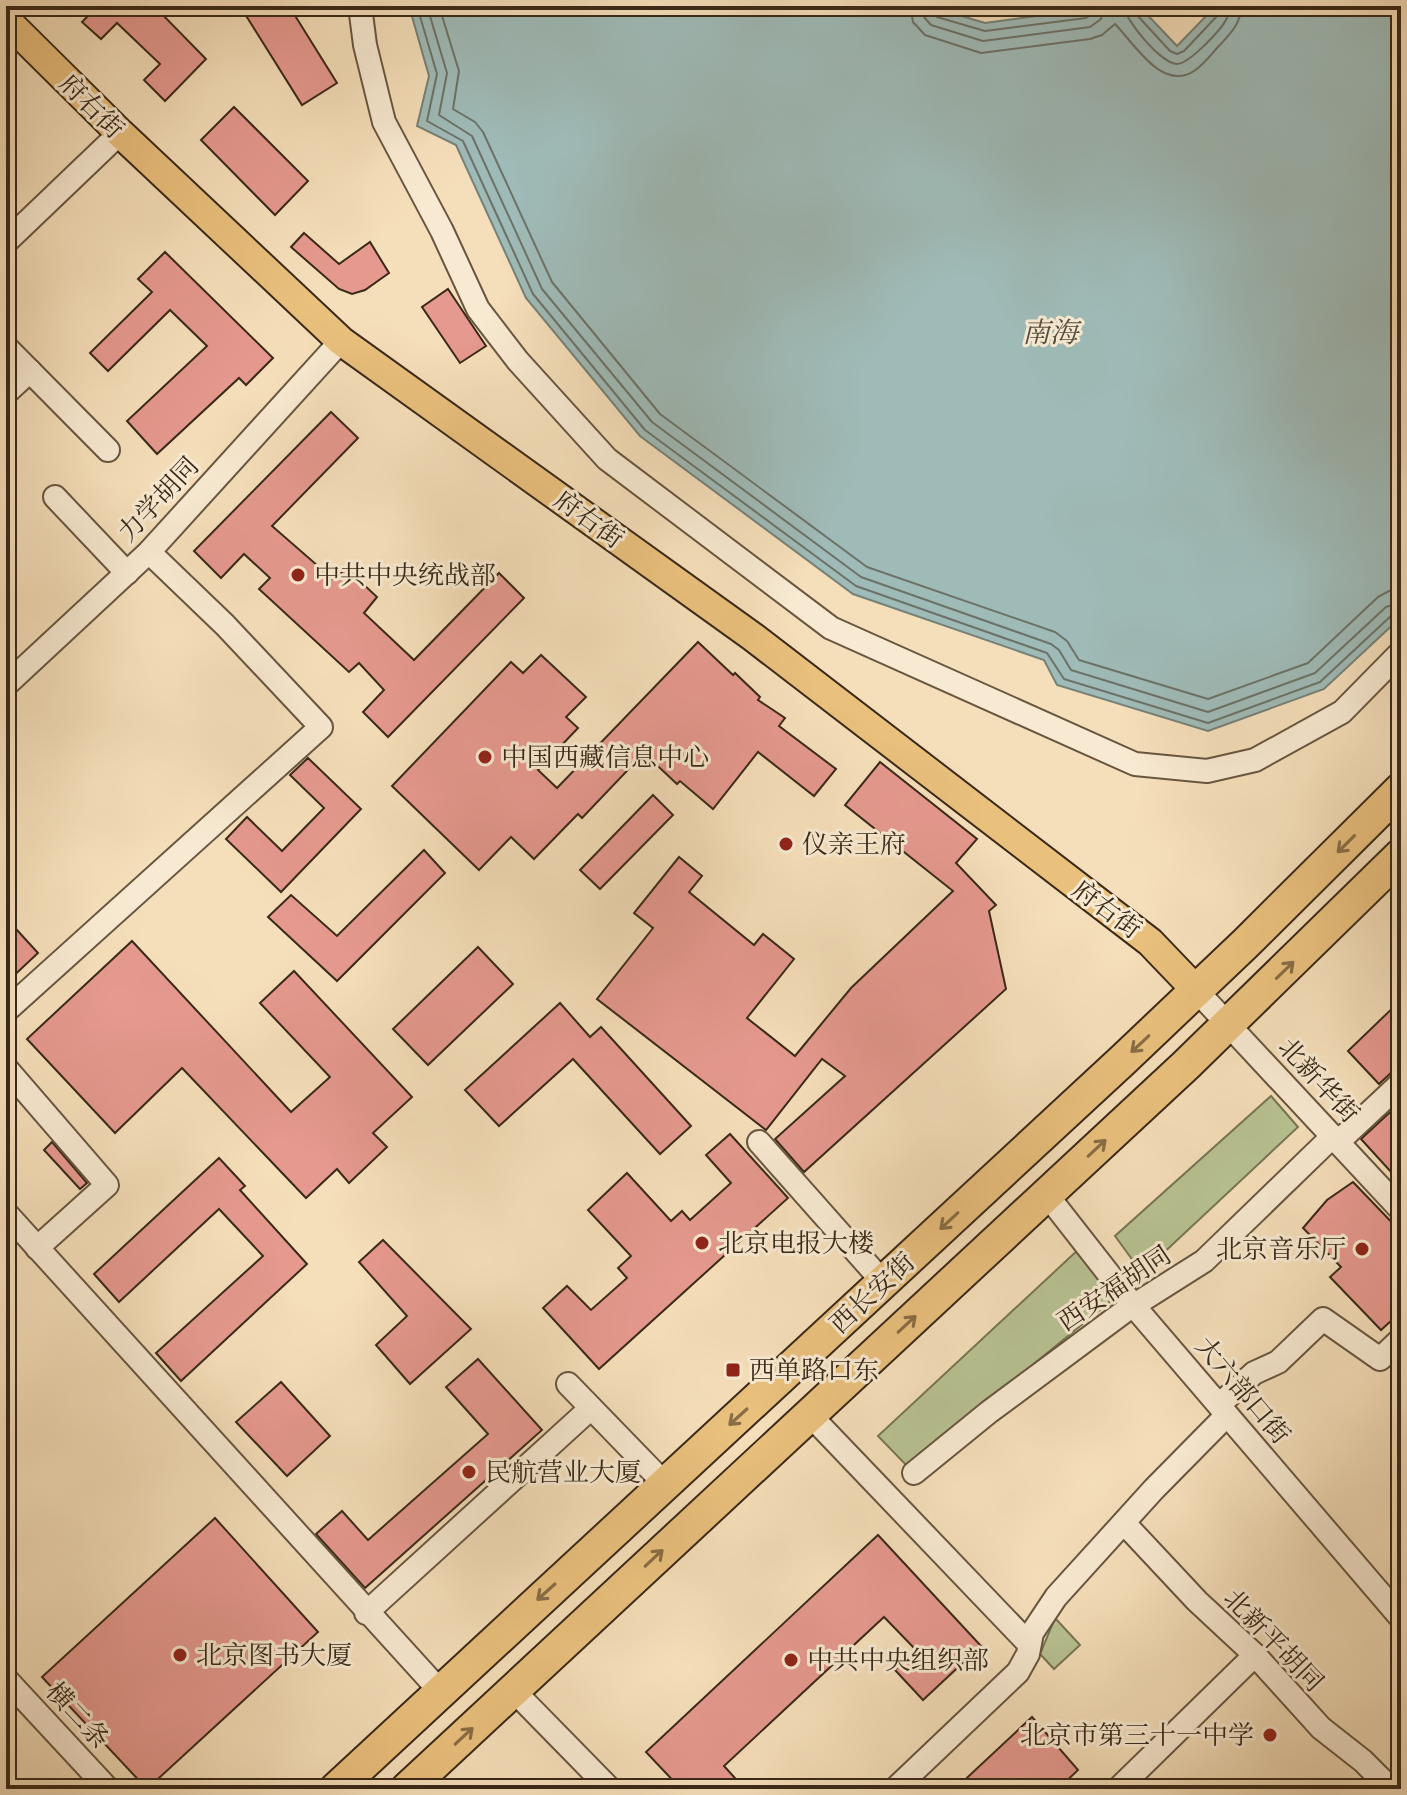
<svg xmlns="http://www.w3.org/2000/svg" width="1407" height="1795" font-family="'Libre Bodoni','Noto Serif SC',serif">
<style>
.green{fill:#b8c292;stroke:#787655;stroke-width:2}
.water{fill:#9fbbb8;stroke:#768178;stroke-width:2}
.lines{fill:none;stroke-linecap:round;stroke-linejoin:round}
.shore{stroke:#6c7268;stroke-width:2}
.building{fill:#e6998f;stroke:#392918;stroke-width:2}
.minor-casing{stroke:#685640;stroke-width:26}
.major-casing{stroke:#392918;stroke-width:32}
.highway-casing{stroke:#392918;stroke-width:36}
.minor{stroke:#f8ead2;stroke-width:22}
.major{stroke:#eac07d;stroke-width:28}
.highway{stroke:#eac07d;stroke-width:32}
.oneway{stroke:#896d45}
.poi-dot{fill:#8f2418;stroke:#f8ead2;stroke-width:3}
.labels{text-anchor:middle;stroke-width:6;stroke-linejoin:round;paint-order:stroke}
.street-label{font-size:26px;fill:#392918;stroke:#f8ead2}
.poi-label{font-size:26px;fill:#392918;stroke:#f8ead2;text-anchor:start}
.water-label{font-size:28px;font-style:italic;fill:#524e40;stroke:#f8ead2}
</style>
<rect width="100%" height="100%" fill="#f5dfba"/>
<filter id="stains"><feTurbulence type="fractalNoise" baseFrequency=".0025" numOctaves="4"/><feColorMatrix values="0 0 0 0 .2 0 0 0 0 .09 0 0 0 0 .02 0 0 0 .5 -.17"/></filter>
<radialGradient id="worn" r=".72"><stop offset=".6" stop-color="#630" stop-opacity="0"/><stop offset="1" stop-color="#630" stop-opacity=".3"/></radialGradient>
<g class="green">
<polygon points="1271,1096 1298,1127 1142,1273 1115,1236"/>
<polygon points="1080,1248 1118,1295 908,1467 878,1436"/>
<polygon points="1055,1618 1080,1645 1054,1669 1040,1654"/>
</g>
<polygon class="water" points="409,6 928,6 985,23 1089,9 1097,6 1139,6 1177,46 1211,11 1207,6 1401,6 1401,617 1324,689 1208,731 1057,685 1044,660 853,594 640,436 526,298 456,145 417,126 429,76"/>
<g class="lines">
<g class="shore">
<polyline points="417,6 437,74 427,121 463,141 533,294 645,430 856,586 1047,653 1064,679 1208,723 1320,682 1393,614 1401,612"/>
<polyline points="427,6 447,73 439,115 472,136 542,289 652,422 861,577 1051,644 1059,650 1071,670 1208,712 1315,673 1386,607 1401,602"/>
<polyline points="439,6 459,71 453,109 475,122 483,132 552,282 660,414 867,567 1055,632 1067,641 1079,660 1208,699 1308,663 1378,597 1389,591 1401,590"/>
<path d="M910,6L913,22L925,35L981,53L1090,39L1102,35L1115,24C1134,43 1162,92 1194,71C1203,65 1210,56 1217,48C1229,35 1241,25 1241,6"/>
<polyline points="922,6 924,17 931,25 983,41 1090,27 1101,19 1104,6"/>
<polyline points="932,6 933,12 937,17 985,31 1086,18 1092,14 1094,6"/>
<path d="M1124,6C1125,21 1162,64 1177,64C1189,64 1222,29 1227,18C1229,13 1229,11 1228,6"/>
<polyline points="1134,6 1136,14 1170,51 1177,54 1184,51 1217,16 1218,6"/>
</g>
</g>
<g class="building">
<polygon points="98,6 154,6 206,59 165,101 144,80 160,64 117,23 101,39 82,22"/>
<polygon points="240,6 289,6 337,83 302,105"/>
<polygon points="234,107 308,181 275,215 201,140"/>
<polygon points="304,233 339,264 370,242 389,273 365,290 352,294 339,289 291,247"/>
<polygon points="165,252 273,358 246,385 239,378 157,454 127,421 207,346 170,310 108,371 90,353 152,292 138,279"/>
<polygon points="448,289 486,346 460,363 422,307"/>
<polygon points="331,412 358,438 272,526 334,580 346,568 377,597 364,613 414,660 499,573 524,598 388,737 363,712 384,690 359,663 349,672 259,589 270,578 244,554 221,578 194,551"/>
<polygon points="698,642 733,675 735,673 760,697 758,700 785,718 779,726 836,769 814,796 758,752 713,809 680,781 677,784 644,753 582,818 578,814 534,859 511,837 479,870 392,786 511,662 523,673 541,655 586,697 566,717 578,728 538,770 557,788"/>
<polygon points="308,758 361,809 281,892 226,839 247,817 282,851 324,808 290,775"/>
<polygon points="880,762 977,839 956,863 996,905 989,911 1006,989 804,1172 775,1139 845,1076 822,1059 766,1130 597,999 653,928 634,913 679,857 702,876 689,892 754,945 763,934 794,959 747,1018 795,1056 851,988 953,891 845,805"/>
<polygon points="653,795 673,815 600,889 580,870"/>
<polygon points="424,850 445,873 337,981 268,917 291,895 337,936"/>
<polygon points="6,918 38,953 6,983"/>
<polygon points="132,941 291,1112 330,1077 260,1003 294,971 412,1097 373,1133 387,1147 349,1183 337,1169 306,1198 182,1068 115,1133 27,1039"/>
<polygon points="478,947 513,984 428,1065 393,1029"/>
<polygon points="1401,1000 1401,1069 1392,1072 1379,1084 1348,1051"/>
<polygon points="560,1003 590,1037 601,1027 691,1126 660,1154 573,1059 499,1126 465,1090"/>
<polygon points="1401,1102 1401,1183 1361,1139"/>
<polygon points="730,1134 788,1198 599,1369 543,1308 567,1286 591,1310 627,1278 618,1268 631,1256 588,1210 627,1173 671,1221 682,1211 690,1220 731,1183 706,1155"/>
<polygon points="52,1142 87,1183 80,1189 44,1150"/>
<polygon points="219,1158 245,1186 240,1190 307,1264 181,1381 156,1353 263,1256 219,1209 119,1302 94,1274"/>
<polygon points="1353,1182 1401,1232 1401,1325 1396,1326 1391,1321 1381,1330 1330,1277 1341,1267 1303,1228 1327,1200"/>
<polygon points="383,1240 471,1329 410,1384 376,1345 407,1316 359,1262"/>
<polygon points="478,1359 542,1430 365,1588 316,1534 342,1511 368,1540 488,1434 446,1387"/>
<polygon points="281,1382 330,1436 287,1476 236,1422"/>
<polygon points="215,1518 318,1632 147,1789 42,1677"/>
<polygon points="878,1535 981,1646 923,1700 895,1670 916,1650 884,1617 724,1766 745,1789 681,1789 646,1752"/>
<polygon points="1032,1717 1078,1770 1058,1789 955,1789"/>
</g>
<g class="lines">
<defs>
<g id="minor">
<polyline points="360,6 365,45 384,122 442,231 478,309 518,361 607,459 831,628 1135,764 1207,771 1255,760 1342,712 1401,652"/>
<polyline points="6,242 120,133"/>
<polyline points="6,347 108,450"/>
<polyline points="6,393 30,371"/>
<polyline points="55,497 127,573"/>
<polyline points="6,685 149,552 341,341"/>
<polyline points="1196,990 1401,1210"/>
<polyline points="6,1011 321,727 225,625 149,552"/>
<polyline points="6,1068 107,1185 37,1248"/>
<polyline points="759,1142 883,1282"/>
<polyline points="1338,1142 1401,1083"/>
<polyline points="1047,1195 1133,1305 1401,1618"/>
<polyline points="6,1213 440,1691"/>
<polyline points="568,1384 665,1484"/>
<polyline points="1219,1405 1254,1373 1278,1362 1323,1319 1380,1359 1401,1339"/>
<polyline points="809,1414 1029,1644"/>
<polyline points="914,1473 989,1412 1125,1311 1204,1261 1333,1136"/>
<polyline points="1124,1523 1197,1601 1255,1655 1321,1728 1363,1761 1391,1789"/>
<polyline points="366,1613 591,1408"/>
<polyline points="6,1679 108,1789"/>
<polyline points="513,1690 610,1789"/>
<polyline points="895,1789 1018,1672 1028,1654 1032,1633 1056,1597 1154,1489 1227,1415"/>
<polyline points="1118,1789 1255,1655"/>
</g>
<polyline id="major" points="6,20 120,133 341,341 753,637 1150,942 1196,990"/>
<g id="highway">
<polyline points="336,1789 1124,1059 1246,943 1401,789"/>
<polyline points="407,1789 1186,1065 1401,855"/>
</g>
</defs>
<use href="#minor" class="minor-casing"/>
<use href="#major" class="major-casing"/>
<use href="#highway" class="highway-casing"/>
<use href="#minor" class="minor"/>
<use href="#major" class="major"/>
<use href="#highway" class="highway"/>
</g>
<defs><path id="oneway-shaft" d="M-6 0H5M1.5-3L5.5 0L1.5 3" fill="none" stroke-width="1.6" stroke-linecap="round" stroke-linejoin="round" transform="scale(2)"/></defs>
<g class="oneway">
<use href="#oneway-shaft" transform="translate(1346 844) rotate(135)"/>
<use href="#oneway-shaft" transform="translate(1285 970) rotate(-44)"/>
<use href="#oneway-shaft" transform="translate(1140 1044) rotate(137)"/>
<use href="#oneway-shaft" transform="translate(1097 1148) rotate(-43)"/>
<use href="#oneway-shaft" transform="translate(949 1221) rotate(137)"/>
<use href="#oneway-shaft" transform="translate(907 1324) rotate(-43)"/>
<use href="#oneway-shaft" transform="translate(738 1417) rotate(138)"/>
<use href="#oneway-shaft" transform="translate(654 1558) rotate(-43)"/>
<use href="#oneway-shaft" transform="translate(546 1592) rotate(138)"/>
<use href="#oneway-shaft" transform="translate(464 1736) rotate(-43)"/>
</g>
<g class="poi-dot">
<circle cx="298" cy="575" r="8"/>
<circle cx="485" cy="757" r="8"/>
<circle cx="786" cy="844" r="8"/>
<circle cx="702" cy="1243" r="8"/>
<circle cx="1362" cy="1249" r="8"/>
<rect x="725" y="1362" width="16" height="16" rx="4"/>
<circle cx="469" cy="1472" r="8"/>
<circle cx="180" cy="1655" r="8"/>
<circle cx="791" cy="1660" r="8"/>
<circle cx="1270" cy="1735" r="8"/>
</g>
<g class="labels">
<g class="street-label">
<text transform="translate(92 106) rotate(45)" y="9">府右街</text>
<text transform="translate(158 499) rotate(-47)" y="9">力学胡同</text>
<text transform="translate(589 519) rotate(36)" y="9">府右街</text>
<text transform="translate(1107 909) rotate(37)" y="9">府右街</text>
<text transform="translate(1319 1080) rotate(47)" y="9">北新华街</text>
<text transform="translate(1114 1288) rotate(-34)" y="9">西安福胡同</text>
<text transform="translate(872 1293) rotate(-43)" y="9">西长安街</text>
<text transform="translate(1243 1390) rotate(50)" y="9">大六部口街</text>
<text transform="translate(1274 1640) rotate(46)" y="9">北新平胡同</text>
<text transform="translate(78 1715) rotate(47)" y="9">横二条</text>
</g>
<g class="poi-label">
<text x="314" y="584">中共中央统战部</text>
<text x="501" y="766">中国西藏信息中心</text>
<text x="802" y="853">仪亲王府</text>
<text x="718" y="1252">北京电报大楼</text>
<text x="1346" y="1258" text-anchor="end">北京音乐厅</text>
<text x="749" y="1379">西单路口东</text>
<text x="485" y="1481">民航营业大厦</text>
<text x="196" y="1664">北京图书大厦</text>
<text x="807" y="1669">中共中央组织部</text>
<text x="1254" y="1744" text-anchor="end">北京市第三十一中学</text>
</g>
<g class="water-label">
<text x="1050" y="342">南海</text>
</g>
</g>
<rect width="1407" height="1795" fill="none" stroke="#f5dfba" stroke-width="32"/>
<rect x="8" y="8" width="1391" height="1779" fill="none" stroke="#392918" stroke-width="4"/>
<rect x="16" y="16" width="1375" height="1763" fill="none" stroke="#392918" stroke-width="2"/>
<rect width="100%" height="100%" filter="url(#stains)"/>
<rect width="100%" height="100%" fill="url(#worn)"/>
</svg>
